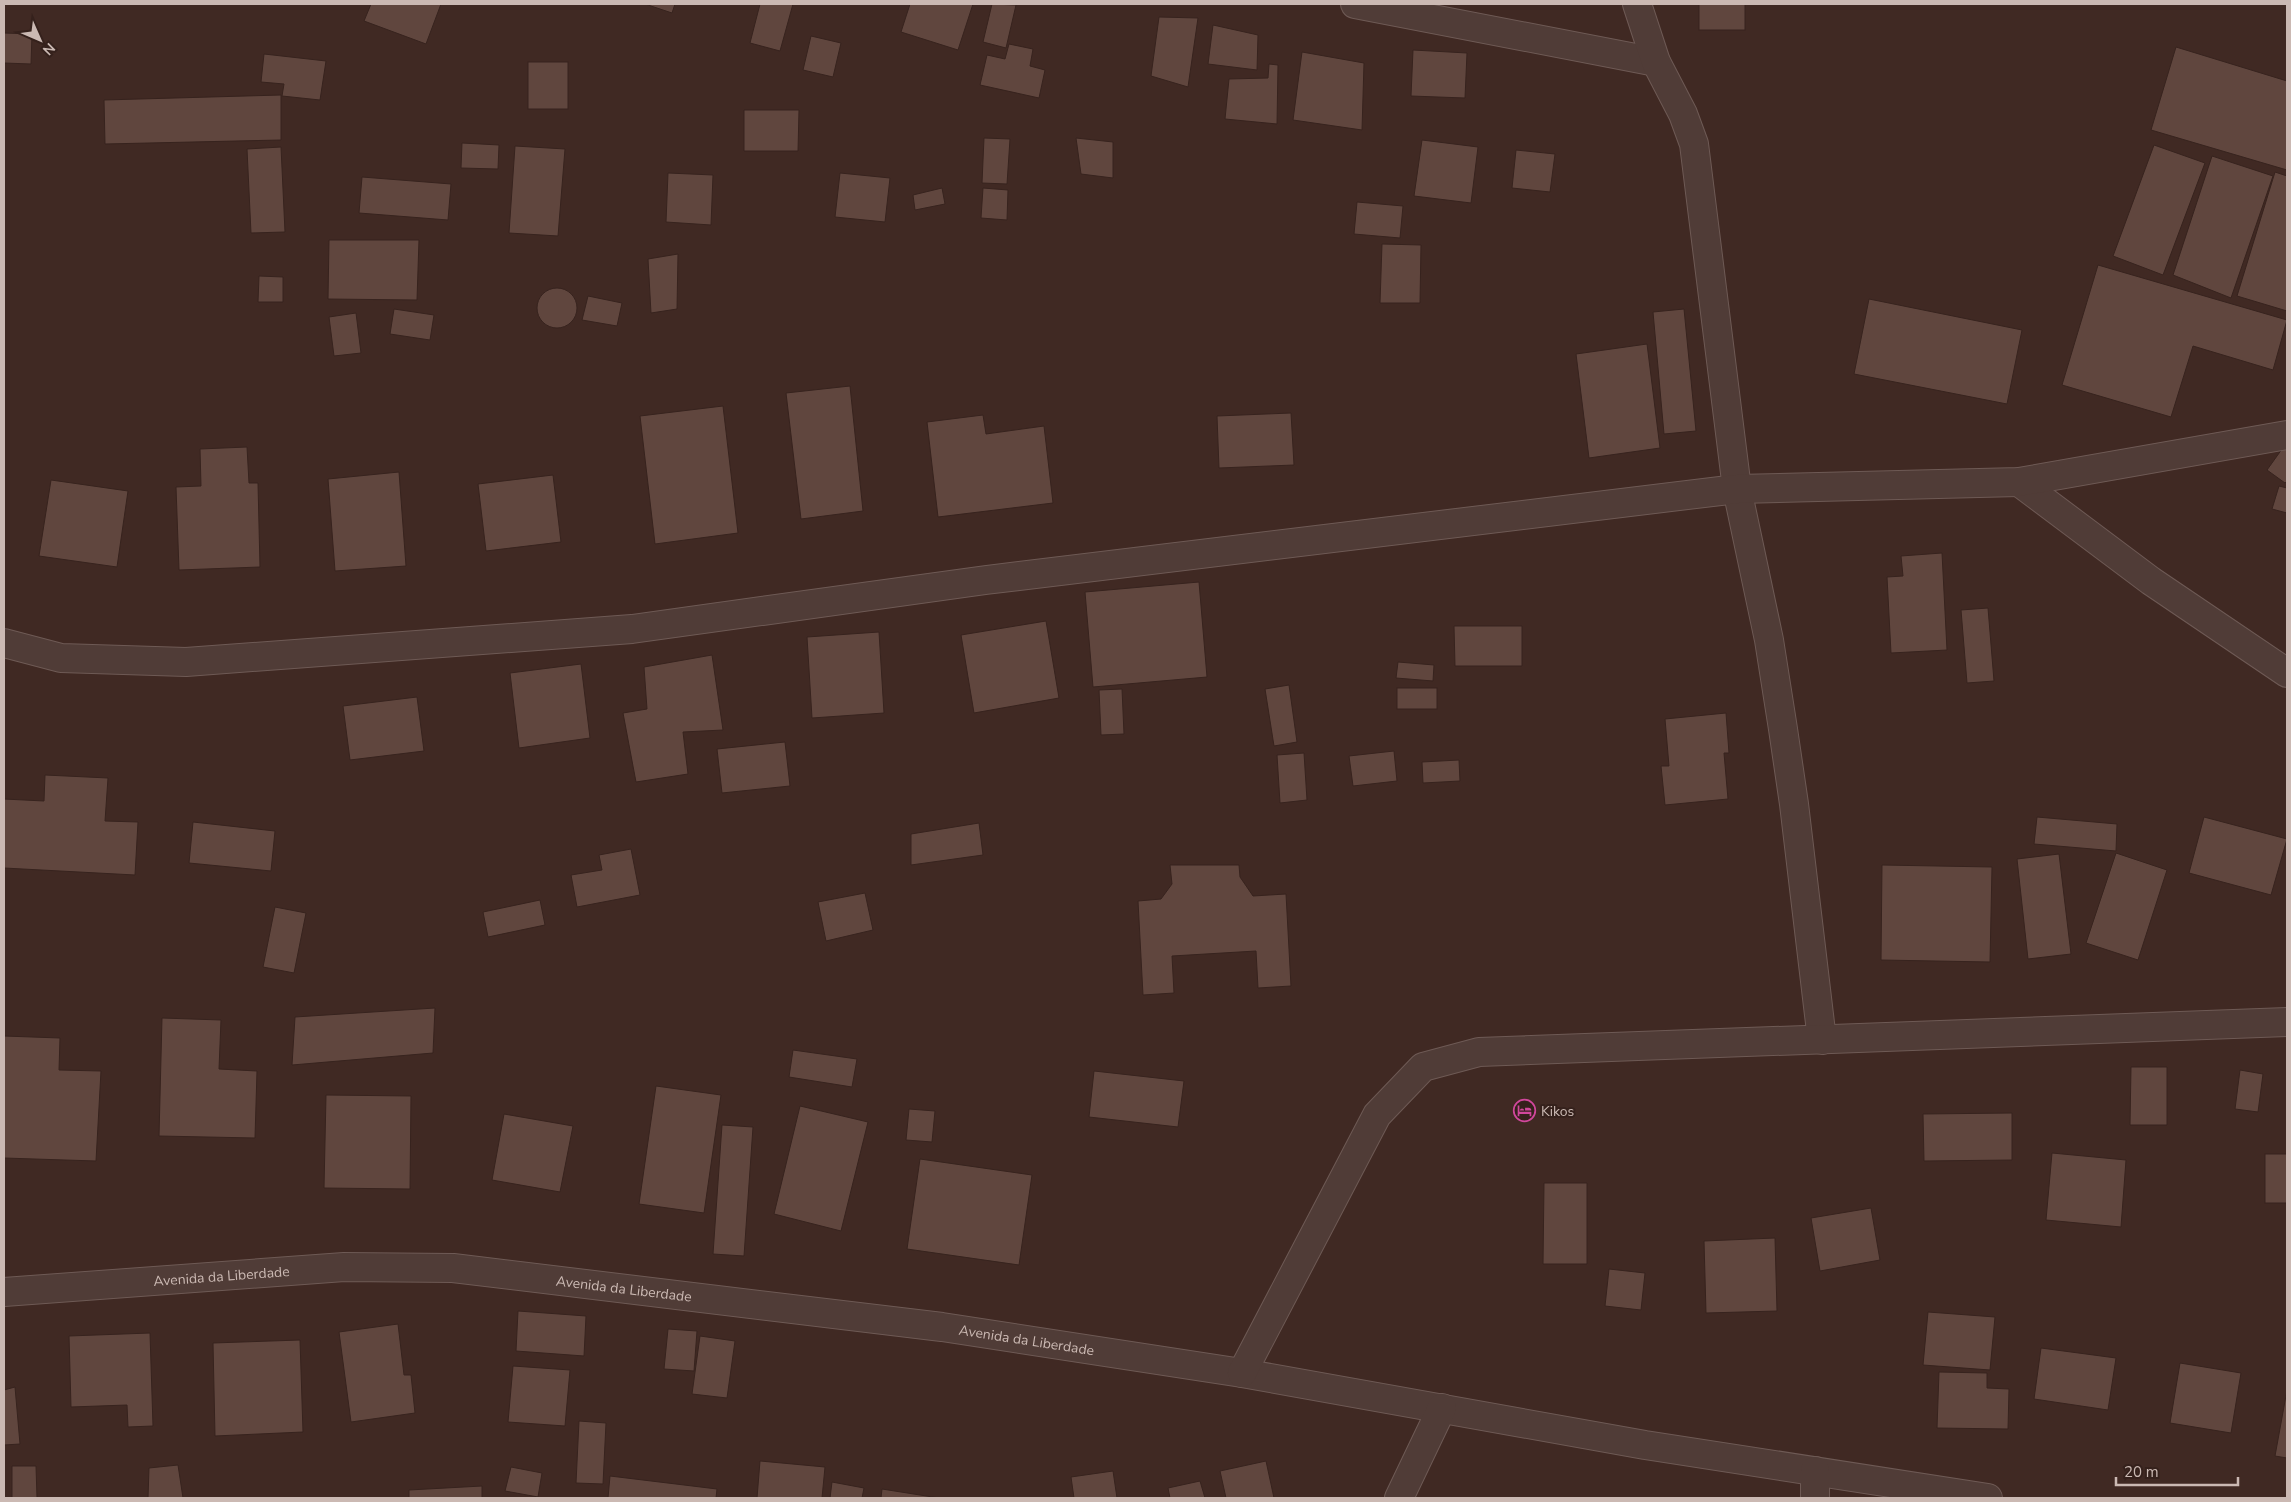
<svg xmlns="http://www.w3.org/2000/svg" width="2291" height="1502" font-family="'Nunito Sans',sans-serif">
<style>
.building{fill:#60463e;stroke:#37231e}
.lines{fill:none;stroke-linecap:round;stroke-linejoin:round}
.minor-casing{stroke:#6e5a55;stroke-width:30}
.minor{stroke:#503c37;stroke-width:28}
.labels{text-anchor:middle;stroke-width:4;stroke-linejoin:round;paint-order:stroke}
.poi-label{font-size:14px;fill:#cbb9b3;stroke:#35211c;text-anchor:start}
.street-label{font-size:14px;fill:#cbb9b3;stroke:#35211c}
</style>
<rect width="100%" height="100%" fill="#402923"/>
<g class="building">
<polygon points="371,4 441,4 426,44 364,21"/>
<polygon points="645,4 675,4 672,13"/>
<polygon points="760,4 793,4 780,51 750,43"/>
<polygon points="910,4 973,4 958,50 901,32"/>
<polygon points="992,4 1016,5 1006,48 983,42"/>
<rect x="1699" y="4" width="46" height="26"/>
<polygon points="1159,17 1198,18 1188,87 1151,76"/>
<polygon points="1213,25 1258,35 1257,70 1208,64"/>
<polygon points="4,33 32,34 31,64 4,63"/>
<polygon points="811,36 841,43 833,77 803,70"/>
<polygon points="1009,44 1033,49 1030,66 1045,70 1039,98 980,85 987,55 1005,59"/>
<polygon points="2176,47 2287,81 2287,170 2151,130"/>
<polygon points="1413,50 1467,53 1465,98 1411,96"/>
<polygon points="1302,52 1364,63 1362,130 1293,120"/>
<polygon points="264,54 326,61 320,100 282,96 284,84 261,82"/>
<rect x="528" y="62" width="40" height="47"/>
<polygon points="1269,64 1278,65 1277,124 1225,119 1229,79 1268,78"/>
<polygon points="281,95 281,140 105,144 104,100"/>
<polygon points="744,110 799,110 798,151 744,151"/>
<polygon points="984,138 1010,139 1007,184 982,183"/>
<polygon points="1076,138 1113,142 1113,178 1081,174"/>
<polygon points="1422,140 1478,147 1471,203 1414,196"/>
<polygon points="462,143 499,145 498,169 461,168"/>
<polygon points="2154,145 2205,163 2163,275 2113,256"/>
<polygon points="515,146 565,149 558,236 509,233"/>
<polygon points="281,147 285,232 251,233 247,149"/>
<polygon points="1516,150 1555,154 1550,192 1512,188"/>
<polygon points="2212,156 2273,176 2231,298 2173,275"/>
<polygon points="2275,172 2287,176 2287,311 2237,296"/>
<polygon points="668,173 713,175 711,225 666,222"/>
<polygon points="840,173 890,178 885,222 835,217"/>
<polygon points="362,177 451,184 448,220 359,213"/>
<polygon points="942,188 945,204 915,210 913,195"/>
<polygon points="983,188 1008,190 1007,220 981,218"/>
<polygon points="1357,202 1403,206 1400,238 1354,234"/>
<polygon points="329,240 419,240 417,300 328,299"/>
<polygon points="1382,244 1421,245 1420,303 1380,303"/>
<polygon points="678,254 677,309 651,313 648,259"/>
<polygon points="2098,265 2287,320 2273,370 2193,346 2171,417 2062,385"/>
<polygon points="259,276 283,277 283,302 258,302"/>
<circle cx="557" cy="308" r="20"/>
<polygon points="588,296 622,303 617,326 582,320"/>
<polygon points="1869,299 2022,330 2007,404 1854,374"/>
<polygon points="394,309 434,315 430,340 390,334"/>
<polygon points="1684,309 1696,431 1664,434 1653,312"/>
<polygon points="356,313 361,353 334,356 329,317"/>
<polygon points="1647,344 1660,448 1589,458 1576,354"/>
<polygon points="850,386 863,511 801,519 786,393"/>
<polygon points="723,406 738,533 655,544 640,416"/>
<polygon points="1291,413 1294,465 1219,468 1217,416"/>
<polygon points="983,415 986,434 1044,426 1053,503 938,517 927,422"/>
<polygon points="2287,442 2287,481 2285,483 2267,470"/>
<polygon points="247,447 249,483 258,483 260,567 179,570 176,487 201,486 200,449"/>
<polygon points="399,472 406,566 335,571 328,479"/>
<polygon points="553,475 561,542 486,551 478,484"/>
<polygon points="51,480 128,491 117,567 39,556"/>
<polygon points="2279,486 2287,488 2287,513 2272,509"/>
<polygon points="1942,553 1947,650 1891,653 1887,577 1903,576 1901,556"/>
<polygon points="1199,582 1207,677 1093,687 1085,592"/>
<polygon points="1988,608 1994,681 1967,683 1961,610"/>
<polygon points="1046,621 1059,698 974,713 961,635"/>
<polygon points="1454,626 1522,626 1522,666 1455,666"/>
<polygon points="879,632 884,713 812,718 807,637"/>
<polygon points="712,655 723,730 683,732 688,774 636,782 623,713 647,709 644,667"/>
<polygon points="1398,662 1434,665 1433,681 1396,678"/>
<polygon points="581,664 590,738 519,748 510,673"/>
<polygon points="1289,685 1297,742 1274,746 1265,689"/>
<rect x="1397" y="688" width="40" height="21"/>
<polygon points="1122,689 1124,734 1101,735 1099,690"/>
<polygon points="417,697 424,751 350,760 343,706"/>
<polygon points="1726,713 1729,753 1724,753 1728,799 1665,805 1661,766 1669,766 1665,719"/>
<polygon points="785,742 790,786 722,793 717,749"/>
<polygon points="1394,751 1397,781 1353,786 1349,756"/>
<polygon points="1304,753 1307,800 1280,803 1277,755"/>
<polygon points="1459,760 1460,781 1423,783 1422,762"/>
<polygon points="45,775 108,778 105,821 138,822 135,875 4,868 4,799 44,801"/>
<polygon points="2037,817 2117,824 2116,851 2034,844"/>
<polygon points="2204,817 2287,839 2271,895 2189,873"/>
<polygon points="193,822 275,831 271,871 189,863"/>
<polygon points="979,823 983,855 911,865 911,834"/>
<polygon points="631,849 640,895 577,907 571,875 602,870 599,855"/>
<polygon points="2116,853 2167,870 2138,960 2086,943"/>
<polygon points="2059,854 2071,954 2028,959 2017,859"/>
<polygon points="1170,865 1239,865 1240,877 1253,896 1286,894 1291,986 1258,988 1256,951 1172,956 1174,993 1143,995 1138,901 1161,899 1172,884"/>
<polygon points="1882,865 1992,867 1990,962 1881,960"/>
<polygon points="865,893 873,930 826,941 818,902"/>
<polygon points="540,900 545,925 488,937 483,912"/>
<polygon points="275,907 306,913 294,973 263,967"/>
<polygon points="435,1008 433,1053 292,1065 295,1017"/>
<polygon points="162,1018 221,1020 219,1069 257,1071 255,1138 159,1136"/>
<polygon points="4,1036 60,1038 59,1070 101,1071 96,1161 4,1158"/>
<polygon points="793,1050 857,1059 852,1087 789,1077"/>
<polygon points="2131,1067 2167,1067 2167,1125 2130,1125"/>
<polygon points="2240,1070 2263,1074 2258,1112 2235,1109"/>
<polygon points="1094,1071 1184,1081 1178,1127 1089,1117"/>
<polygon points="656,1086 721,1095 704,1213 639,1204"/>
<polygon points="326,1095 411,1096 410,1189 324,1188"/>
<polygon points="800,1106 868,1122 841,1231 774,1214"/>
<polygon points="909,1109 935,1111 932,1142 906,1140"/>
<polygon points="2012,1113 2012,1160 1924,1161 1923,1114"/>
<polygon points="504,1114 573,1126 560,1192 492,1180"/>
<polygon points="722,1125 753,1127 744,1256 713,1254"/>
<polygon points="2052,1153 2126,1160 2121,1227 2046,1220"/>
<rect x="2265" y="1154" width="22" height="49"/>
<polygon points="920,1159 1032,1175 1019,1265 907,1249"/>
<polygon points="1544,1183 1587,1183 1587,1264 1543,1264"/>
<polygon points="1871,1208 1880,1260 1820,1271 1811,1218"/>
<polygon points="1775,1238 1777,1311 1706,1313 1704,1241"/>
<polygon points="1609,1269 1645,1273 1641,1310 1605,1306"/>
<polygon points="518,1311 586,1316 584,1356 516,1351"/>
<polygon points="1928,1312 1995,1317 1990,1370 1923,1365"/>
<polygon points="398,1324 404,1375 411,1375 415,1413 351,1422 339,1332"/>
<polygon points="668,1329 697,1331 694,1371 664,1369"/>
<polygon points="150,1333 153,1426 128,1427 127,1405 71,1407 69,1336"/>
<polygon points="700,1336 735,1341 727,1398 692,1394"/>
<polygon points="300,1340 303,1432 215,1436 213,1343"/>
<polygon points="2041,1348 2116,1358 2108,1410 2034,1399"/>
<polygon points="2180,1363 2241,1373 2231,1433 2170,1423"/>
<polygon points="513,1366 570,1370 565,1426 508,1422"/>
<polygon points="1939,1372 1987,1373 1987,1388 2009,1389 2008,1429 1937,1428"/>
<polygon points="15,1387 20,1444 4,1445 4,1390"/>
<polygon points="2287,1390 2287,1458 2275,1456"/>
<polygon points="579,1421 606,1423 603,1484 576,1483"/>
<polygon points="760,1461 825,1467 822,1498 757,1498"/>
<polygon points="1266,1461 1274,1498 1226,1498 1220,1471"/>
<polygon points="178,1465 183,1498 148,1498 149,1468"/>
<polygon points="12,1466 36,1466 37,1498 12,1498"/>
<polygon points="511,1467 542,1473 538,1497 505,1491"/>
<polygon points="1113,1471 1117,1498 1074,1498 1071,1477"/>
<polygon points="610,1476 717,1489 716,1498 608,1498"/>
<polygon points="1200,1481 1205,1498 1170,1498 1168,1488"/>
<polygon points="832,1482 864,1488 862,1498 830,1498"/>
<polygon points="482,1486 482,1498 409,1498 409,1490"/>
<polygon points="882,1489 939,1498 881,1498"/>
</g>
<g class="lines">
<defs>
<g id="minor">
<polyline points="1355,4 1656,62"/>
<polyline points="1637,4 1656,62 1683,114 1694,144 1737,489 1769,640 1783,729 1794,804 1822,1040"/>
<polyline points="2019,482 2151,581 2287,673"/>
<polyline points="4,643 61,658 186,662 632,629 986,580 1737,489 2019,482 2287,435"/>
<path id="s1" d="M4,1292L344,1267L453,1268L942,1327L1242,1373L1645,1445L1988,1498"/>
<polyline points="1242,1373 1377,1115 1423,1067 1479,1052 2287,1022"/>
<polyline points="1815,1471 1815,1498"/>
<polyline points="1399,1498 1442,1408"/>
</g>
</defs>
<use href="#minor" class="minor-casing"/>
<use href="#minor" class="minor"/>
</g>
<defs>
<symbol id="hotel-ring" viewBox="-11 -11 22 22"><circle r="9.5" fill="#35211c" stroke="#d1479c" stroke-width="1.5"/><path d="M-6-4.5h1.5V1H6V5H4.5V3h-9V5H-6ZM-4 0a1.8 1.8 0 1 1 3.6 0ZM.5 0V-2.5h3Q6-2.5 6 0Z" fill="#d1479c"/></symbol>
</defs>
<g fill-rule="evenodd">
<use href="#hotel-ring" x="1512" y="1098" width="25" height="25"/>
</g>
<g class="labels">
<g class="poi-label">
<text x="1541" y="1116">Kikos</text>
</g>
<g class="street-label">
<text dy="5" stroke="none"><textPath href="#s1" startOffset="218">Avenida da Liberdade</textPath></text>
<text dy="5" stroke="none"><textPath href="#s1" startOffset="622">Avenida da Liberdade</textPath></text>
<text dy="5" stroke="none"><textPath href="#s1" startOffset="1028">Avenida da Liberdade</textPath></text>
</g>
</g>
<rect width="2291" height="1502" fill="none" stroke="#cbb9b3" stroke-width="10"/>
<g transform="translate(40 40) rotate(135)" stroke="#35211c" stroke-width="4" paint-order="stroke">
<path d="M0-4L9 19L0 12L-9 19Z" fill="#cbb9b3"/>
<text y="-8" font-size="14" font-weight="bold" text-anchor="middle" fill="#cbb9b3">N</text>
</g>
<path d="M2116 1477v8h122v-8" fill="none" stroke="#cbb9b3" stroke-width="2.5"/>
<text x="2124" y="1477" font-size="15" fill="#cbb9b3" stroke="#35211c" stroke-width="4" paint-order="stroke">20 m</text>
</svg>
